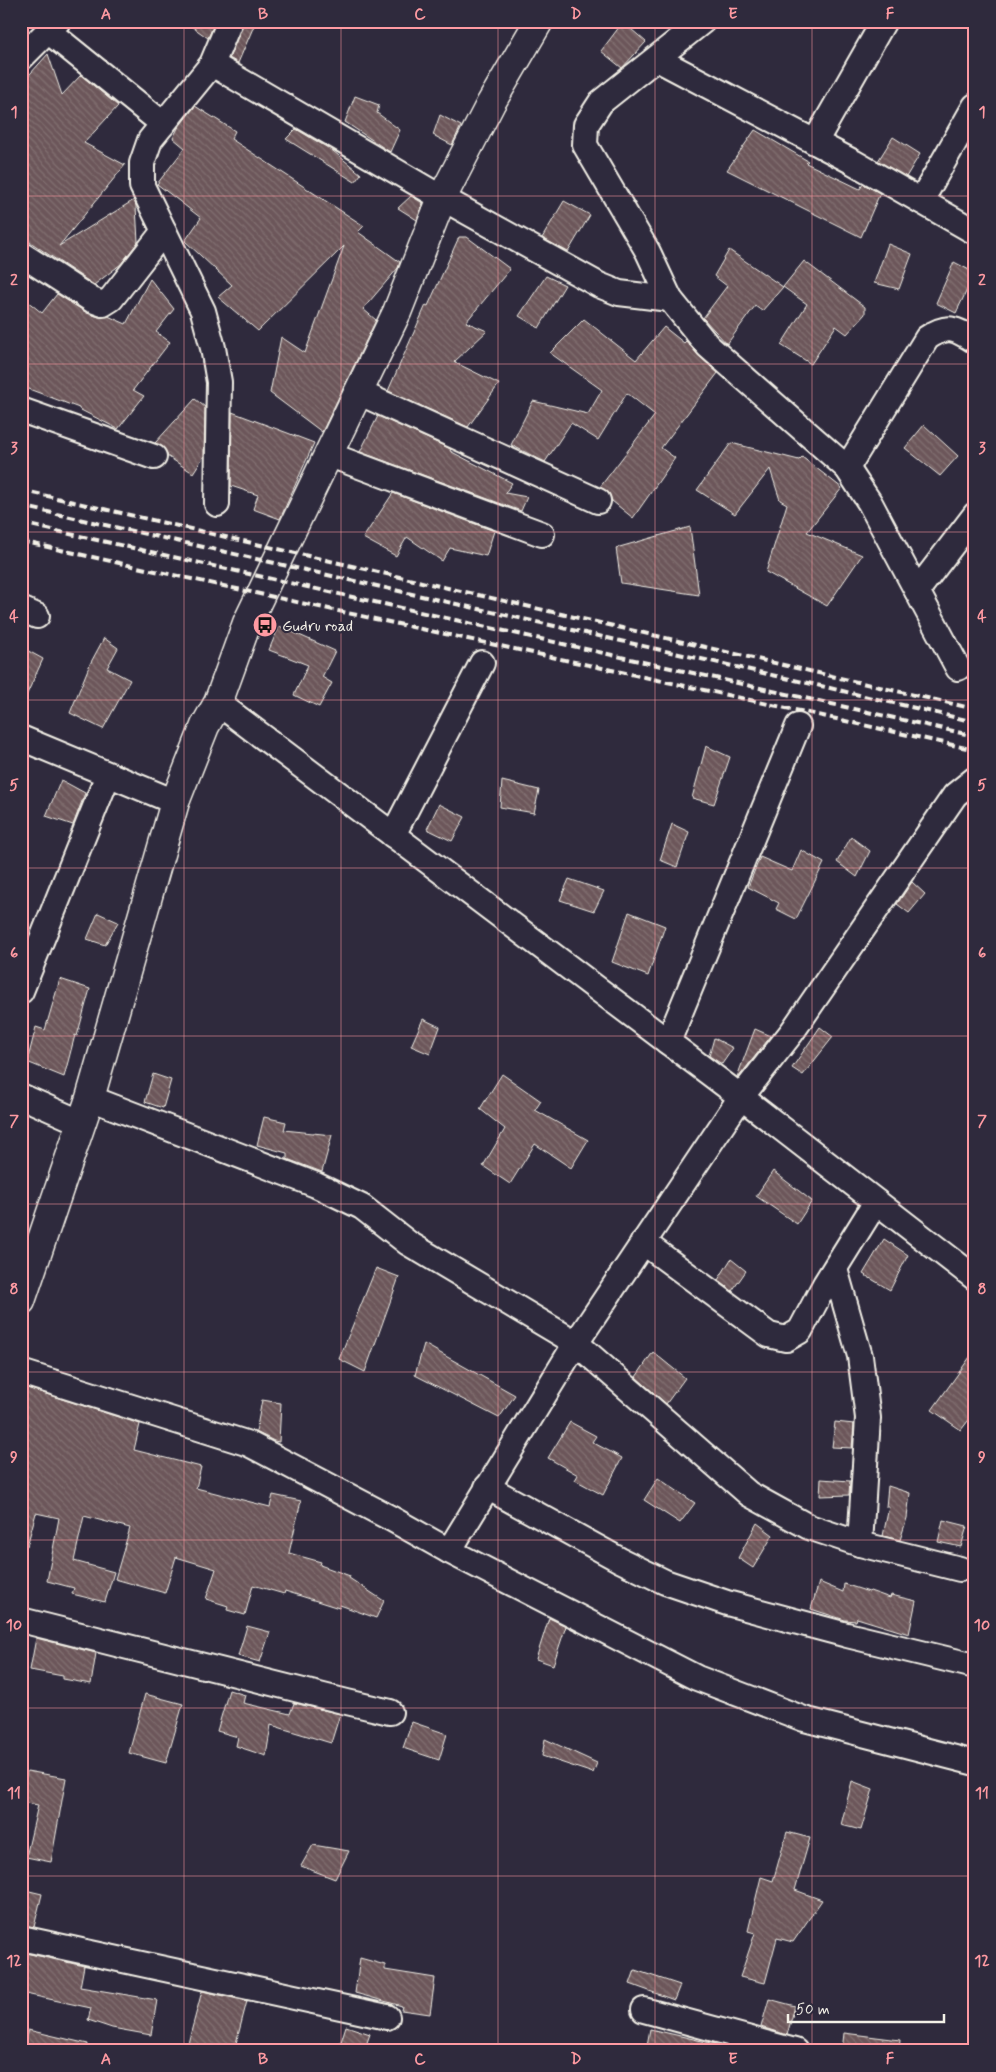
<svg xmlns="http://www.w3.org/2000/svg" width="996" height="2072" font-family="Mynerve,sans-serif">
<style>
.building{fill:url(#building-back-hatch);stroke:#f4f1e8}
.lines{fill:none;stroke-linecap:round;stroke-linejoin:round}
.minor-casing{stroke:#f4f1e8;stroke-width:28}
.tertiary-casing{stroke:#f4f1e8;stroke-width:31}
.minor{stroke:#2f2a3d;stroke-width:24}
.tertiary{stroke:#2f2a3d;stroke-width:28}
.rail{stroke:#f4f1e8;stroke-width:4;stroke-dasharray:8 4;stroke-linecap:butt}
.grid{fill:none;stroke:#ff9aa2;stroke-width:1;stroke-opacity:0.55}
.labels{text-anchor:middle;stroke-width:4.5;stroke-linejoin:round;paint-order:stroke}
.poi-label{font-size:16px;fill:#f4f1e8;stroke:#2f2a3d;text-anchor:start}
.neatline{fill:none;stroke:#ff9aa2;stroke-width:2}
.grid-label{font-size:16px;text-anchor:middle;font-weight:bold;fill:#ff9aa2}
</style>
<defs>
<pattern id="building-back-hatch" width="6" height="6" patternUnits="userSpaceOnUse" patternTransform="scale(1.25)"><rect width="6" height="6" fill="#6c575a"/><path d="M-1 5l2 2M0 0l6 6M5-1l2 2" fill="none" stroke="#827072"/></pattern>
</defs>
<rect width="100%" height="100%" fill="#2f2a3d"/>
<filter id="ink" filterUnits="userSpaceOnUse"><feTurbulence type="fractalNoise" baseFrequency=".02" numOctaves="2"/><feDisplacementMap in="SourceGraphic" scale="10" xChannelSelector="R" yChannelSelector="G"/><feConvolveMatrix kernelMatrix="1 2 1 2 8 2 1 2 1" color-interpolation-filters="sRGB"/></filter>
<g filter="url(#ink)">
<g class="building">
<polygon points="194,21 199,21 213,27 208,38 191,26"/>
<polygon points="244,21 256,21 238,63 229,58"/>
<polygon points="623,22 646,42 622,68 601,51"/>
<polygon points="48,54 62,95 81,75 118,106 84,143 125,165 59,246 134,200 136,206 138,242 121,264 94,285 21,236 21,84"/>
<polygon points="355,96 379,105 377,113 400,130 390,152 345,122"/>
<polygon points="195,106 235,131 231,139 364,226 358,232 400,262 398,268 363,309 376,320 322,432 270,393 281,337 305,353 344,246 258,331 218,297 232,285 185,241 201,218 157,184 185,148 173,138 178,128"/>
<polygon points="440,115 461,126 452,145 433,135"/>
<polygon points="296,129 333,151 361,174 355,182 286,139"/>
<polygon points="755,130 808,161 806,163 860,189 863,184 880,193 861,237 727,170"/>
<polygon points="893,137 920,154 906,177 878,161"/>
<polygon points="411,196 423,203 417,220 398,208"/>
<polygon points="564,201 590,215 568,252 542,238"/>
<polygon points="459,237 467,237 510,269 466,322 487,331 454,362 499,384 468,427 388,391 426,305 428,306"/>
<polygon points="888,244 912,254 899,289 874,283"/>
<polygon points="729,250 783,287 762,311 755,306 727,344 703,318 727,286 714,276"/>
<polygon points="804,261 865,307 865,314 847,334 836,326 811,364 781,345 807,304 783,287"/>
<polygon points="954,262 975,273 956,313 936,303"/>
<polygon points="546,276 565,285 539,328 519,316"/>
<polygon points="150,279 174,309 156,332 170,342 133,390 144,396 118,429 79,409 79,408 21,386 21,296 42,313 57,294 87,313 99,317 108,316 126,324"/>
<polygon points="584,319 636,360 664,327 684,343 686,341 699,356 718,373 661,448 675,458 633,518 612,501 609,493 600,487 655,415 627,393 598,440 571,423 545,462 511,445 533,401 588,414 602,390 550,353"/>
<polygon points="195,399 205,407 204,456 193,473 167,456 164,448 155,443"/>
<polygon points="232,412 314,443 280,519 253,509 258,495 231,486"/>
<polygon points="378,416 451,449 450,451 512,483 505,493 527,497 521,511 360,452"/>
<polygon points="924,425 958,456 940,476 905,448"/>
<polygon points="731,443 799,460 802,457 842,488 807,532 862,555 827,606 766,572 787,504 780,500 770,469 735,514 697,490"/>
<polygon points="393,493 494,531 486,556 450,548 442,561 407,537 396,556 363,538"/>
<polygon points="690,527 699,595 621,583 616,548"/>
<polygon points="279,626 335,651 322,677 332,683 319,707 294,695 308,665 269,650"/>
<polygon points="104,638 118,648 107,668 130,680 103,729 70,713 90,664"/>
<polygon points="21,647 43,659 21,707"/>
<polygon points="706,746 730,757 714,804 692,798"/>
<polygon points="61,780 85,793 73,825 46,816"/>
<polygon points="502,781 539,790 534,813 500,807"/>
<polygon points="439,804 465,817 452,841 427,829"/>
<polygon points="672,824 689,832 677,867 660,860"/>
<polygon points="851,837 870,851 857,877 837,862"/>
<polygon points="801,850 824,863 796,919 776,909 779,903 748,887 760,857 792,871"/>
<polygon points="569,879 604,891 594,911 560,900"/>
<polygon points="912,882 925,894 909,913 897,904"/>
<polygon points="629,912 665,926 648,976 612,962"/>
<polygon points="98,913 118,922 105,945 87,939"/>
<polygon points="60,979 90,989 77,1036 75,1035 64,1077 27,1062 36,1027 45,1030"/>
<polygon points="423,1019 440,1027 430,1054 411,1046"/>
<polygon points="820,1027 833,1037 803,1075 792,1068"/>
<polygon points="755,1029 771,1036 738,1078 737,1077"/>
<polygon points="714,1038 733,1048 722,1064 709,1056"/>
<polygon points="153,1074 171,1080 163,1108 145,1102"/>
<polygon points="502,1074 541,1101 535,1110 588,1140 571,1168 535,1144 510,1184 483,1166 505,1129 480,1109"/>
<polygon points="264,1117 286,1122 284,1130 332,1135 322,1172 287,1159 287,1153 257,1145"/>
<polygon points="773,1171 812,1201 797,1224 756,1196"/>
<polygon points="884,1239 908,1255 890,1290 863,1274"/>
<polygon points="731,1259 746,1271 732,1291 718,1280"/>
<polygon points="376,1268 399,1277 365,1372 339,1359"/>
<polygon points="424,1344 515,1395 499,1418 415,1375"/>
<polygon points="975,1350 975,1412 961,1430 932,1410"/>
<polygon points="653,1352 685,1378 666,1404 636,1377"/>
<polygon points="21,1386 140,1424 134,1450 201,1467 196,1488 270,1507 273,1495 301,1501 289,1553 321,1562 320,1565 350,1576 349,1578 384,1601 376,1618 340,1605 339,1608 285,1591 284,1594 253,1585 245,1615 227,1610 228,1606 206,1599 216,1569 176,1557 165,1593 115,1579 130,1528 84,1516 74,1561 114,1572 105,1602 72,1594 74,1588 47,1581 59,1518 36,1513 27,1546 21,1545"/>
<polygon points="262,1400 281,1403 279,1442 274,1441 256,1432"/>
<polygon points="570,1422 596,1436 592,1442 622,1458 603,1495 575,1480 578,1475 548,1458"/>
<polygon points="835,1422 854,1424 852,1448 832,1447"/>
<polygon points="658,1478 695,1503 680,1523 644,1500"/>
<polygon points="821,1479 850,1481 849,1495 820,1496"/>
<polygon points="888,1486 910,1493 907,1518 900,1540 883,1536 889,1507 886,1507"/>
<polygon points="943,1520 967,1526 961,1547 938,1542"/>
<polygon points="757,1523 773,1535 753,1568 738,1558"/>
<polygon points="819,1582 843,1592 844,1584 869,1592 870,1591 890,1598 891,1595 916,1601 909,1634 857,1618 856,1621 845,1620 811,1609"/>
<polygon points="549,1618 566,1626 553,1665 536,1659"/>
<polygon points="247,1626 270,1632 260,1662 238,1656"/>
<polygon points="36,1638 96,1653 91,1684 63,1679 63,1676 30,1670"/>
<polygon points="229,1690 245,1695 243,1703 290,1714 294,1703 340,1714 331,1743 271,1725 266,1756 236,1746 238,1737 217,1731"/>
<polygon points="145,1694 183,1704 166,1763 129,1753"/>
<polygon points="412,1722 447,1734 439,1760 403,1748"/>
<polygon points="545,1739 597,1763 593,1773 542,1756"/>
<polygon points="27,1771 66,1778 51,1862 26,1857 38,1805 21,1802"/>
<polygon points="852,1781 873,1789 861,1830 841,1825"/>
<polygon points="787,1832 810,1838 795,1890 822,1900 793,1942 777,1938 765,1983 740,1977 755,1933 748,1931 761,1877 773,1881"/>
<polygon points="313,1845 349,1851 335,1879 301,1866"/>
<polygon points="21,1889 42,1894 34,1927 21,1925"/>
<polygon points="21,1952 84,1966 80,1987 157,2000 151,2035 112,2028 88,2020 91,2008 21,1993"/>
<polygon points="360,1958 385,1965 385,1970 435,1978 430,2014 401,2010 402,2006 355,1993"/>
<polygon points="635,1970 680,1985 674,2000 630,1984"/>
<polygon points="202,1991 247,2001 234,2051 186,2051"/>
<polygon points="769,1999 795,2006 787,2035 761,2027"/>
<polygon points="346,2026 370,2034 364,2051 338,2051"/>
<polygon points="650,2029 715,2044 714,2051 646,2051"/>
<polygon points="28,2030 88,2044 87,2051 22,2051"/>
<polygon points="844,2033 900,2040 899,2051 842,2051"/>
</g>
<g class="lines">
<defs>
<g id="minor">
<polyline points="703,21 601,102 586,125 585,145 648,252 670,299 708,346 847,468 870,503 958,668"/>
<polyline points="48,31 163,124"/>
<polyline points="21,58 58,21"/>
<polyline points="657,59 853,162 975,232"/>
<polyline points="212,64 442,198 599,285 619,293 670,299"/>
<polyline points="815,142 884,21"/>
<polyline points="921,201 975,106"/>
<polyline points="21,254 92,300 103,304 111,299 164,231"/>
<polyline points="360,393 598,501"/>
<polyline points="21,410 154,457"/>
<polyline points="330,455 542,534"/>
<path d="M847,468L927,338C947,324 955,328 975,341"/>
<polyline points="217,504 219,382 213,348 203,311 142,186 142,163 150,140 212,64 230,21"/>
<polyline points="917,591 975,515"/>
<polyline points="21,609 37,616"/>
<polyline points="218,703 741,1097 975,1278"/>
<polyline points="21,738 175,802"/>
<polyline points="393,835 482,663"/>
<polyline points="21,991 108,775"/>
<polyline points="668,1042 798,726"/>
<polyline points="21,1096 82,1123"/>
<polyline points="90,1098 316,1185 362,1207 408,1243 576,1343 749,1494 809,1527 860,1544 960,1569"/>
<polyline points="643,1242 769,1335 786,1339 800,1331 825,1284 876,1202"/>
<polyline points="835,1269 860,1356 868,1418 860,1544"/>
<polyline points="21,1372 249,1444 392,1519 449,1551 697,1678 804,1719 975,1763"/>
<polyline points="487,1487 620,1560 665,1582 727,1603 847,1635 975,1666"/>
<polyline points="449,1551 576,1343 741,1097 792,1032 955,795 975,779"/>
<polyline points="21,1620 347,1702 390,1712"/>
<polyline points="21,1938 387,2017"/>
<polyline points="644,2010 795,2051"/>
</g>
<polyline id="tertiary" points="21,1301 90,1098 175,802 205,726 218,703 247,623 397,312 442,198 491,103 539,21"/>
</defs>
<use href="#minor" class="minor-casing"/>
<use href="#tertiary" class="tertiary-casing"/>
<use href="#minor" class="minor"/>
<use href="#tertiary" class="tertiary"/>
<g class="rail">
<polyline points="21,490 975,709"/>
<polyline points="21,506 821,686 975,722"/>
<polyline points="21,523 975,736"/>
<path d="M21,541C339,613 657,678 975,750"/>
</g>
</g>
</g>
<path class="grid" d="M184,21V2051M341,21V2051M498,21V2051M655,21V2051M812,21V2051M21,196H975M21,364H975M21,532H975M21,700H975M21,868H975M21,1036H975M21,1204H975M21,1372H975M21,1540H975M21,1708H975M21,1876H975"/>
<defs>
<symbol id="bus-disc" viewBox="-11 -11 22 22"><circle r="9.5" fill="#ff9aa2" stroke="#2f2a3d"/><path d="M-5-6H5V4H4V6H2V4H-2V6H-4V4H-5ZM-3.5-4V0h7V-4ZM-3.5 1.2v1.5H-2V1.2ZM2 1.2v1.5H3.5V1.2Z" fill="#111"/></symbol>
</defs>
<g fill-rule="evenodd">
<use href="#bus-disc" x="251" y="611" width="28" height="28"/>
</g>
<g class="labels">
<g class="poi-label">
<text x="282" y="631">Gudru road</text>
</g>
</g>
<rect width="996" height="2072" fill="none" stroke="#2f2a3d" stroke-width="55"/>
<path d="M788 2014v8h156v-8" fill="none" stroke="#f4f1e8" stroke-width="2.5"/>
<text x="796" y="2014" font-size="15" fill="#f4f1e8" stroke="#2f2a3d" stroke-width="4" paint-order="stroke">50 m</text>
<rect x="28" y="28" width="940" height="2016" class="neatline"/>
<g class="grid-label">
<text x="106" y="19">A</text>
<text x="263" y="19">B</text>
<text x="420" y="19">C</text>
<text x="576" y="19">D</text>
<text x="733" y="19">E</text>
<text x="890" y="19">F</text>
<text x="14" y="117">1</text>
<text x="982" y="117">1</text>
<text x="14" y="285">2</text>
<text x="982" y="285">2</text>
<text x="14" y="453">3</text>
<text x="982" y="453">3</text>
<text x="14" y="621">4</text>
<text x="982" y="621">4</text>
<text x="14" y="790">5</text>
<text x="982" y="790">5</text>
<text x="14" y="958">6</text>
<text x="982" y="958">6</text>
<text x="14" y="1126">7</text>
<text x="982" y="1126">7</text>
<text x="14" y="1294">8</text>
<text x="982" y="1294">8</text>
<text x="14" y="1462">9</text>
<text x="982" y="1462">9</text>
<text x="14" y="1630">10</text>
<text x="982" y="1630">10</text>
<text x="14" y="1798">11</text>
<text x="982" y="1798">11</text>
<text x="14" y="1966">12</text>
<text x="982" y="1966">12</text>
<text x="106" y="2064">A</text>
<text x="263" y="2064">B</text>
<text x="420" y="2064">C</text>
<text x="576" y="2064">D</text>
<text x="733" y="2064">E</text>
<text x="890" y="2064">F</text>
</g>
</svg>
